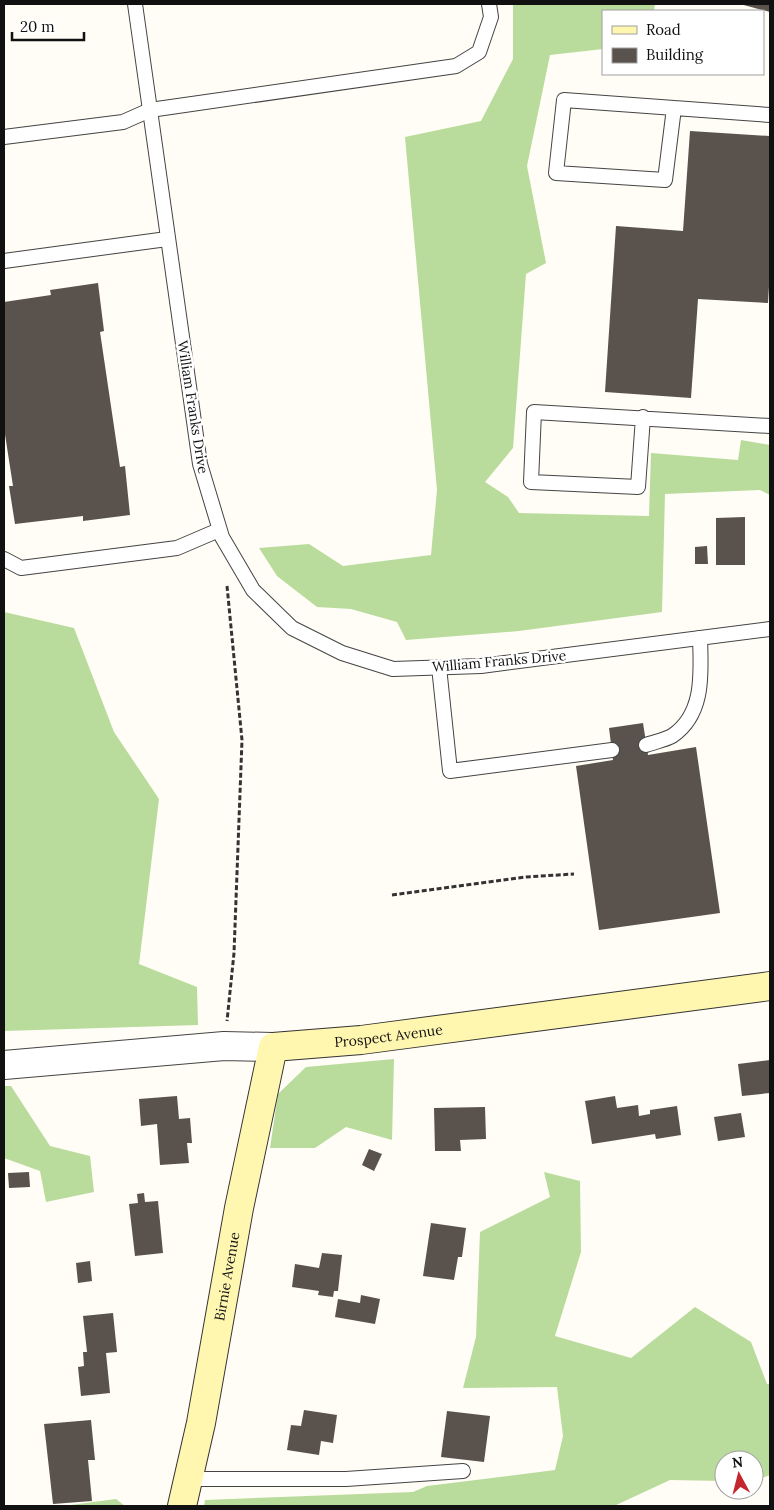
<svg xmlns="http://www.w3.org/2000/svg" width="774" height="1510" font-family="Lora,serif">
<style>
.forest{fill:#b9dc9c}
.building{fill:#5a524d}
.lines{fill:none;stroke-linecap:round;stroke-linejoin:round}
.lane-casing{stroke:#444;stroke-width:16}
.street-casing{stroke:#444;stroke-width:30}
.secondary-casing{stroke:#333;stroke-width:30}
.path{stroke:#333;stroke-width:3;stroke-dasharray:5 2.5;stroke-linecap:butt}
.lane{stroke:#fff;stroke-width:14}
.street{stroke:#fff;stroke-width:28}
.secondary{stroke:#fff6b0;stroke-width:28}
.labels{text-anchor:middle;stroke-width:5;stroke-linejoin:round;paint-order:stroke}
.street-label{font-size:14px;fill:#111;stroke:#fff}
</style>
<rect width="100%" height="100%" fill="#fffdf5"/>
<g class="forest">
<polygon points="513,4 655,4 654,11 603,11 603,49 550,55 527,166 546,263 526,274 513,448 485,482 508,497 519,513 649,516 651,453 738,460 741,440 770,445 770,495 760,490 665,494 662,612 519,631 406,640 397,622 351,609 317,607 277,576 259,548 309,544 343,566 431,555 437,490 405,137 481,121 513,59"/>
<polygon points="4,612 74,628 114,732 159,799 139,964 197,987 198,1025 4,1031"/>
<polygon points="394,1059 392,1140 346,1127 315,1148 270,1148 278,1094 306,1067"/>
<polygon points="4,1086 11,1086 50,1146 90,1156 94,1192 46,1202 40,1171 4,1158"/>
<polygon points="544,1172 580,1181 581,1252 555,1336 631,1358 695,1307 751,1342 767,1384 770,1384 770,1475 754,1481 754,1460 724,1460 724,1481 670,1480 614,1506 204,1506 205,1500 413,1492 427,1486 555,1470 563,1436 557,1387 463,1388 476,1337 480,1232 550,1197"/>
<polygon points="116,1499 125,1506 63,1506"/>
</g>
<g class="building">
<polygon points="740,4 770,4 770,12"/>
<polygon points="690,131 770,136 770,270 768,303 698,299 691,398 605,392 616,226 683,231"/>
<polygon points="98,283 104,331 100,332 120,467 125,466 130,515 83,521 83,516 15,524 9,486 13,486 4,428 4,302 51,295 50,290"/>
<polygon points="745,517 745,565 716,565 716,518"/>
<polygon points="707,546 708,564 695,564 695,547"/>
<polygon points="643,723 648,755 696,747 720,913 599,930 576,766 613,760 609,728"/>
<polygon points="770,1060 770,1093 742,1096 738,1064"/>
<polygon points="177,1096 179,1119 190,1118 192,1143 187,1143 189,1163 160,1165 157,1124 141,1126 139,1099"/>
<polygon points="615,1096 617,1108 638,1105 639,1116 650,1114 650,1110 677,1106 681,1135 656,1139 655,1134 592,1144 585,1101"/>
<polygon points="485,1107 486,1139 460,1140 461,1151 435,1151 434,1108"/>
<polygon points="741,1113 745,1137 718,1141 714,1117"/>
<polygon points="369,1149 382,1154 374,1171 362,1165"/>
<polygon points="29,1172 30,1187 9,1188 8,1173"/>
<polygon points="144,1193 145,1202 158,1201 163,1253 135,1256 129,1204 138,1203 137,1194"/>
<polygon points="431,1223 466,1228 462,1257 458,1257 454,1280 423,1276"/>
<polygon points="322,1253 342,1255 338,1291 334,1291 333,1297 318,1295 319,1291 292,1287 295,1264 319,1268"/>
<polygon points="90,1261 92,1281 78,1283 76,1263"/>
<polygon points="361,1295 380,1299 375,1324 335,1317 338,1299 360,1303"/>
<polygon points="113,1313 117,1352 106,1353 110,1393 81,1396 78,1367 84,1366 83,1352 87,1352 83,1316"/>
<polygon points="304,1410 337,1415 333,1443 321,1441 319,1455 287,1450 291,1425 301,1426"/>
<polygon points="447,1411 490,1416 484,1462 441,1457"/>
<polygon points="91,1420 95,1460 88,1460 92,1501 53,1504 44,1424"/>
</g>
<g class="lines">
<defs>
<g id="lane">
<polyline points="135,4 200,464 222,537 253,590 292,628 342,653 393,669 481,666 770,629"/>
<polyline points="674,108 665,180 556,173 564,100 770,115"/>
<polyline points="4,137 123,122 150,110 456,66 479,52 491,17 489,4"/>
<polyline points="4,261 167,239"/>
<polyline points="643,417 638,487 531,482 534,412 770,426"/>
<polyline points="4,559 21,568 177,548 219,530"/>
<polyline points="439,667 450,771 612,750"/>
<path d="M646,745C654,742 665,740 672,736C705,714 701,672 700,638"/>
<polyline points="188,1479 346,1479 463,1471"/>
</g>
<polyline id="street" points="4,1065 224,1046 273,1047"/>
<g id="secondary">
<path id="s1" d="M182,1506L201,1423L239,1208L273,1047L361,1040L770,986"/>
</g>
</defs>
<use href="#lane" class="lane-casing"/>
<use href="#street" class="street-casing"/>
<use href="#secondary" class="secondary-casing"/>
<g class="path">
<polyline points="227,586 242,740 234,953 227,1021"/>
<polyline points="392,895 526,877 574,874"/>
</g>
<use href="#lane" class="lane"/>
<use href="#street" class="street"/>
<use href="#secondary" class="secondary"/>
</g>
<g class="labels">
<g class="street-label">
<text transform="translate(193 407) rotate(81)" y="5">William Franks Drive</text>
<text transform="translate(499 661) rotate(-5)" y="5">William Franks Drive</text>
<text dy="5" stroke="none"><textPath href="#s1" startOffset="584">Prospect Avenue</textPath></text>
<text dy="5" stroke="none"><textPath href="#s1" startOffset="234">Birnie Avenue</textPath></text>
</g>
</g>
<rect width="774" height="1510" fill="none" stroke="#111111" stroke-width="10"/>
<rect x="602" y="10" width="162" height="65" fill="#ffffff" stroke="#a0a0a0"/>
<rect x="612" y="26" width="25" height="8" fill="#fff6b0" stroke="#a0a0a0"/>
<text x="646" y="35" font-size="15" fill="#111111">Road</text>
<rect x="612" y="48" width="25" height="15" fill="#5a524d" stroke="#a0a0a0"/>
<text x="646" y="60" font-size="15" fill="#111111">Building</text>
<g transform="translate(739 1475) rotate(353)"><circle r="24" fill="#ffffff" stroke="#a0a0a0"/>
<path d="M0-4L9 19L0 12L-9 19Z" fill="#c4262e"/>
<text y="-8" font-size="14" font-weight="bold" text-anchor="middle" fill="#111111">N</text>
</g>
<path d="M12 32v8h72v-8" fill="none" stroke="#111111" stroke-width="2.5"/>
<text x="20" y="32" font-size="15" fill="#111111" stroke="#ffffff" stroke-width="4" paint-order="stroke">20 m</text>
</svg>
